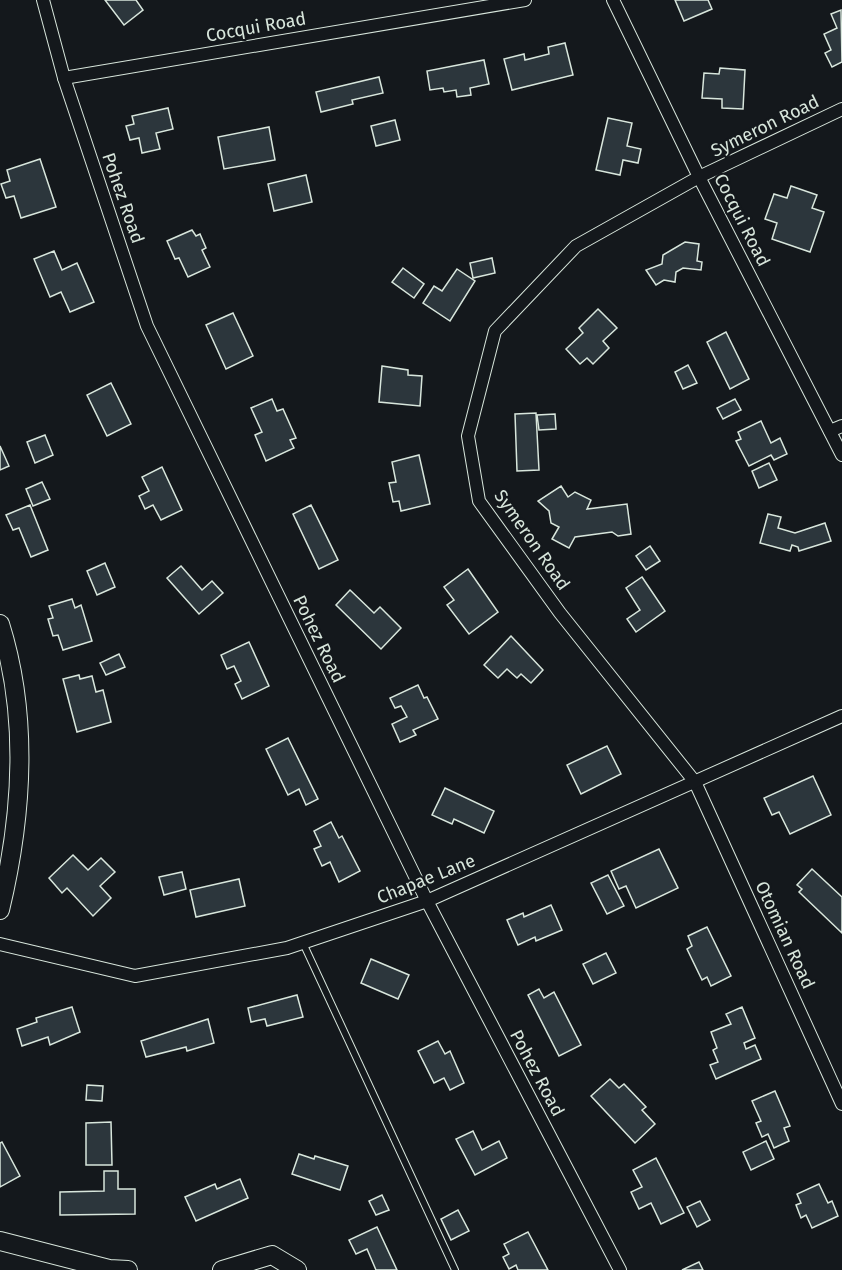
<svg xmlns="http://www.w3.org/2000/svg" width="842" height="1270" font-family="'Fira Sans',sans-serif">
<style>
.building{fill:#2c363c;stroke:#d8e6dc;stroke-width:1.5}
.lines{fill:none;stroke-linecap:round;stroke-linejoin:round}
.lane-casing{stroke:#d8e6dc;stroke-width:8}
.street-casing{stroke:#d8e6dc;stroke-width:14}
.secondary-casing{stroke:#d8e6dc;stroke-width:20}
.lane{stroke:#14181c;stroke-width:6}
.street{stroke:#14181c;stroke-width:12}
.secondary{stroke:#14181c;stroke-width:18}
.labels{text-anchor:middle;stroke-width:4.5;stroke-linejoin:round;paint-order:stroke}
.street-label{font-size:18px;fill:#d8e6dc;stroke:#14181c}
</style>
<rect width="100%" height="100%" fill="#14181c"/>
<g class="building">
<polygon points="105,0 136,0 143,10 124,25"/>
<polygon points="675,0 708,0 712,9 684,21"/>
<polygon points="841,10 842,62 832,67 825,53 831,50 824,34 837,28 831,14"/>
<polygon points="565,43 573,75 512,90 504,59 524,54 525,60 549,54 548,47"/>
<polygon points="484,60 489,84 470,88 471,95 457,97 456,90 444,92 443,88 430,90 427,71"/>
<polygon points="720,68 745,70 743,109 722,108 722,99 702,98 704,73 719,74"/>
<polygon points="379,77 383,93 352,100 353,104 321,112 316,92"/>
<polygon points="168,108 173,129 156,133 160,149 142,153 139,138 130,140 126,126 134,124 132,116"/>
<polygon points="608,118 632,123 627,146 641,149 638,163 623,160 620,175 596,170"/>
<polygon points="395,120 400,140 376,146 371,126"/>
<polygon points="269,127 275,160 224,169 218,137"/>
<polygon points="40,159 56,207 21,218 14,196 6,198 1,184 10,181 7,170"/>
<polygon points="306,175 312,202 274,211 268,184"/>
<polygon points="791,186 817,195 812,208 824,212 810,252 772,239 777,223 765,219 774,194 787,198"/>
<polygon points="192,230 196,236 200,234 206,248 202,250 210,267 188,277 179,258 175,259 167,241"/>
<polygon points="685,242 699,244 697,261 702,262 701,270 683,268 676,272 675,282 664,280 656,285 646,270 662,264 663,255"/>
<polygon points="54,251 62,270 77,263 94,302 70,312 61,292 50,297 34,259"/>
<polygon points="492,258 495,273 473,278 470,263"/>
<polygon points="403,268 424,284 414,298 392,282"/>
<polygon points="457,269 475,281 450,321 423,303 434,286 442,291"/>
<polygon points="598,309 617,328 603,341 609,348 593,364 587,358 580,364 566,349 583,333 579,328"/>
<polygon points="233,313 253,356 226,369 206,325"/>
<polygon points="726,332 749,379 730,389 707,342"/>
<polygon points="688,365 697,383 683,389 675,372"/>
<polygon points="382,366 408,370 408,375 422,376 420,406 379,402"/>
<polygon points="111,383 131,424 107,436 87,395"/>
<polygon points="272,399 277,411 283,409 296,438 290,440 294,448 266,461 255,435 262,432 251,408"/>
<polygon points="735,399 741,410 723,419 717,408"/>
<polygon points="536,413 539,470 517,471 515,414"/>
<polygon points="555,414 556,429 539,430 537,415"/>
<polygon points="761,421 771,443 780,438 787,454 774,460 771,455 749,466 736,441 741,439 738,432"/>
<polygon points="45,435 53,455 35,463 27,442"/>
<polygon points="0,446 9,466 0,470"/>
<polygon points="419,455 430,504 401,511 399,501 393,502 389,483 396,482 392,462"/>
<polygon points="769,463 777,480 759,488 752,471"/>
<polygon points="162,467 182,510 161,520 153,505 145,509 139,496 149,491 142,477"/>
<polygon points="42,482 50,499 33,506 26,489"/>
<polygon points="561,486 568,497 575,492 591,500 587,509 627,504 631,534 618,536 612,532 575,537 569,548 552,539 559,527 551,523 549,511 538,501"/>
<polygon points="30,505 48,550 31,557 19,528 13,530 6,515"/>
<polygon points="311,505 338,560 319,569 293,514"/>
<polygon points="768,514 781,517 778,528 795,533 825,523 831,541 799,551 798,547 792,545 790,551 760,543"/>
<polygon points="650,546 660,561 646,570 636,556"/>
<polygon points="105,563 115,587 97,595 87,571"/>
<polygon points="181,566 202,590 212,581 223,593 199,614 167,578"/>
<polygon points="468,569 498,612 469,634 447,605 454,600 444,587"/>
<polygon points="642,577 665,611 636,632 627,619 640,610 626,588"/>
<polygon points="350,590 374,613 380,607 401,628 381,649 336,605"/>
<polygon points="72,599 75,608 81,605 92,641 63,650 58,635 53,636 48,619 53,618 49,606"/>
<polygon points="511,636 543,670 531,683 521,674 517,678 507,669 498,678 484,665"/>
<polygon points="249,642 269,686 242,699 235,684 241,681 234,666 227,669 221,655"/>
<polygon points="119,654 125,667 106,675 100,663"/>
<polygon points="79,675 80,679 92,676 96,692 103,690 111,722 77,732 63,679"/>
<polygon points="418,685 424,698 427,697 438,719 413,730 416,735 400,742 392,724 407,717 401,706 395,708 390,698"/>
<polygon points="288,738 318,799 306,805 299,789 288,795 266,749"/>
<polygon points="607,746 621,774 581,794 567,765"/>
<polygon points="813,776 831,815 790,834 779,812 772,815 764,798"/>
<polygon points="445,788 494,811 484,833 454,819 452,824 432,815"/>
<polygon points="331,822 339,838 342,836 360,871 339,882 330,862 322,866 314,849 321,846 314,831"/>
<polygon points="659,849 678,888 636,908 626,886 619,889 611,871"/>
<polygon points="73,855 88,870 101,858 115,872 100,886 111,898 93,916 67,888 62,893 49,878"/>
<polygon points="812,869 842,897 842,933 799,892 802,889 797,885"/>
<polygon points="182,872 186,889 164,895 159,877"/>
<polygon points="608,875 624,906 607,914 591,883"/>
<polygon points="239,879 245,906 196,917 190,890"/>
<polygon points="551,905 562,930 536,941 535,937 518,945 507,920 523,913 524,917"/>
<polygon points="707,927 731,976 711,986 707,977 702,980 687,949 692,946 688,936"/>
<polygon points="606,953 616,973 593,984 583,964"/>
<polygon points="371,959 409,975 398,999 361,983"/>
<polygon points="539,989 544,998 554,992 581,1045 559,1056 528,995"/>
<polygon points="297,995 303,1017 267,1026 265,1019 251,1022 248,1008"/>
<polygon points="72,1007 80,1032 50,1045 48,1037 22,1046 17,1029 37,1022 36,1018"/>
<polygon points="742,1007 755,1038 744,1043 746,1049 755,1045 761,1059 716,1079 710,1065 718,1062 713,1050 717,1048 711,1032 731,1024 726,1014"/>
<polygon points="208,1019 214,1043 187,1051 186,1047 146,1057 141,1041"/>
<polygon points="438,1041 445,1054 450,1051 464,1083 450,1090 444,1078 434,1083 418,1051"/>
<polygon points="610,1079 619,1088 624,1084 646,1107 642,1110 655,1124 635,1143 591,1096"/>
<polygon points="87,1085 103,1086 102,1101 86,1100"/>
<polygon points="775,1091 790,1126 784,1128 789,1141 774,1148 768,1134 762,1137 756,1123 761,1121 752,1101"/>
<polygon points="111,1122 112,1165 86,1165 86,1123"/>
<polygon points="473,1131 482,1150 499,1141 507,1158 475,1175 456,1139"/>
<polygon points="766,1141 774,1159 751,1170 743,1152"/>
<polygon points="2,1142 20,1176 0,1187 0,1143"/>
<polygon points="299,1154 314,1159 315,1156 348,1166 340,1190 292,1174"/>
<polygon points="656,1158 684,1213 661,1224 651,1203 639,1209 631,1192 642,1187 633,1170"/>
<polygon points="104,1171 118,1171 118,1189 135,1189 135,1214 60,1215 60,1192 104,1191"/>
<polygon points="240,1179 248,1198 196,1221 185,1197 215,1184 217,1189"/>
<polygon points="819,1184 828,1203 832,1201 838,1216 812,1228 806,1215 801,1218 796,1205 801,1203 797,1194"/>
<polygon points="382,1195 389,1210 376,1215 369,1201"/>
<polygon points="700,1201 710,1220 697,1227 687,1207"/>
<polygon points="458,1210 469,1231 451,1240 441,1219"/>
<polygon points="377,1227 397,1270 376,1270 367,1249 356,1254 349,1240"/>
<polygon points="528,1232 548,1270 518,1270 516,1265 509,1269 503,1257 509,1254 504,1244"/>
<polygon points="699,1262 703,1270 682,1270"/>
</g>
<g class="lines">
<defs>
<polyline id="lane" points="303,943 455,1270"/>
<g id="street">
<polyline points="43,0 64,78 147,326 427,901 620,1270"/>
<polyline points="613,0 699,177 842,455"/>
<polyline points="64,78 525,0"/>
<polyline points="842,109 699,177 576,246 495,331 468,436 479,501 560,613 695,782 842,1104"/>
<polyline points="830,431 842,426"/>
<polyline points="0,944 135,976 287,948 427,901 842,716"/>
</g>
<g id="secondary">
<path d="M0,624C29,716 22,818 0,910"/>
<polyline points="0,1241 109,1269 128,1270"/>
<polyline points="222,1270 272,1255 297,1270"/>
</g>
</defs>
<use href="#lane" class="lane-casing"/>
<use href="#street" class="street-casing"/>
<use href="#secondary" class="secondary-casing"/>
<use href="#lane" class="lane"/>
<use href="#street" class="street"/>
<use href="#secondary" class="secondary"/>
</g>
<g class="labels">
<g class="street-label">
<text transform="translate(256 27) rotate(-10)" y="6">Cocqui Road</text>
<text transform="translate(765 126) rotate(-26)" y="6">Symeron Road</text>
<text transform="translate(123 198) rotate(71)" y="6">Pohez Road</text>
<text transform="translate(742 220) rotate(63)" y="6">Cocqui Road</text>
<text transform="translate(532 540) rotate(55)" y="6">Symeron Road</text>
<text transform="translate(319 639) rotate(64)" y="6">Pohez Road</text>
<text transform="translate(426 879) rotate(-22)" y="6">Chapae Lane</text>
<text transform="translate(785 935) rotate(65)" y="6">Otomian Road</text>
<text transform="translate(537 1073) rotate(62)" y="6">Pohez Road</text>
</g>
</g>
</svg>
